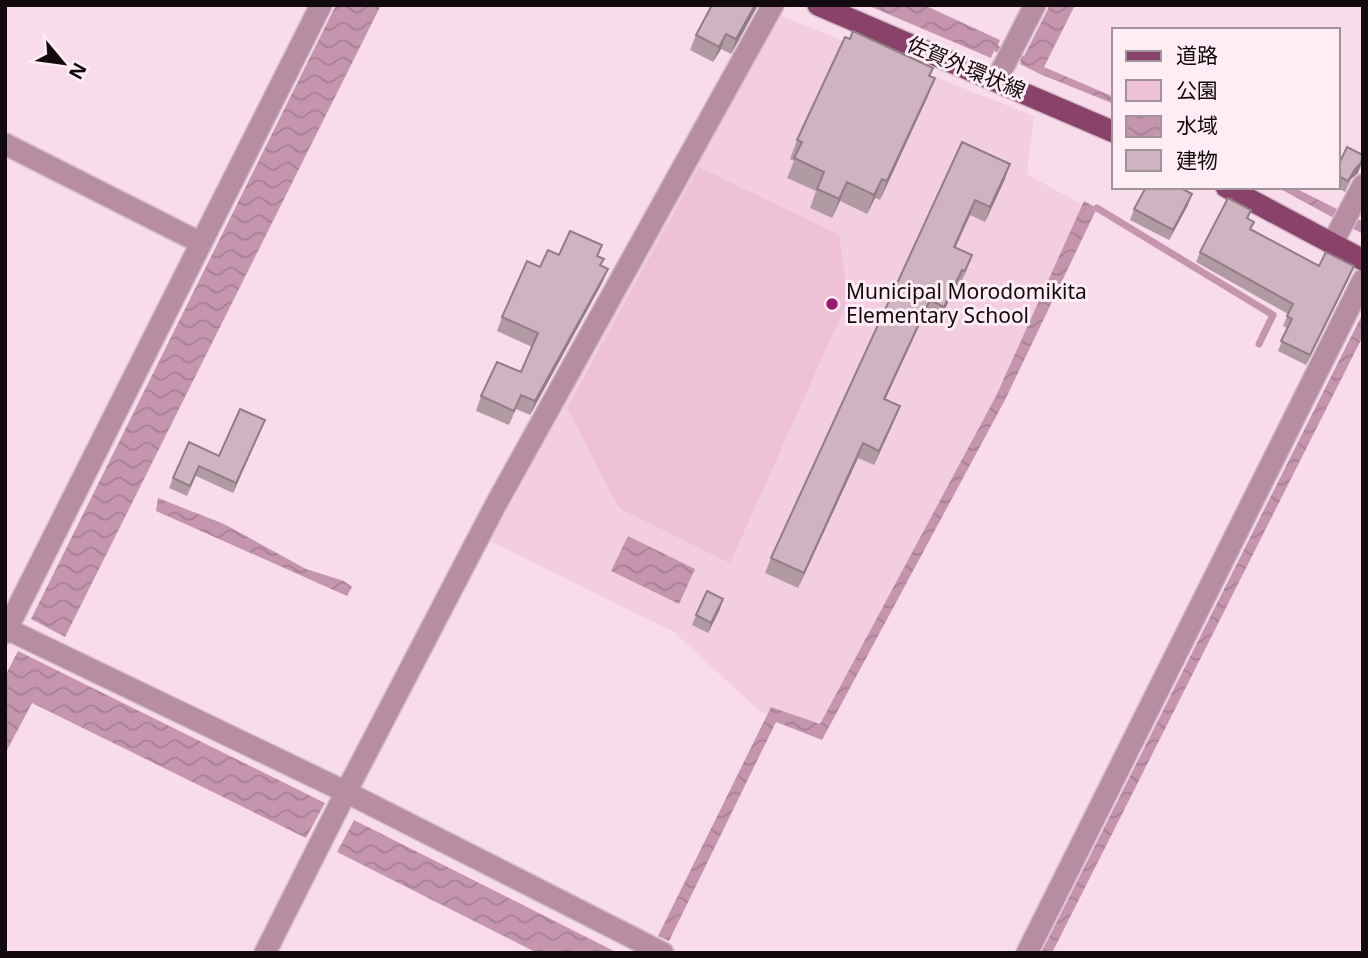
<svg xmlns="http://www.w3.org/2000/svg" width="1368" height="958" font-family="'Noto Sans','Noto Sans JP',sans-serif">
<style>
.built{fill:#f2cedf}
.park{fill:#eec1d7}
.water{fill:url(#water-waves)}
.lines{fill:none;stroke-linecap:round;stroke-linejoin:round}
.stream{stroke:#c595ad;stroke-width:7}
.minor-casing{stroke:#d3bac7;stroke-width:24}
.major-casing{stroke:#d3bac7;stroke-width:24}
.minor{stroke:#b78da2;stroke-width:21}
.major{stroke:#89436b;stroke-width:21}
.wall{fill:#b29aa5}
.shaded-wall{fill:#917d86}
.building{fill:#cfb3c0;stroke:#917d86;stroke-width:2}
.poi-dot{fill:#9b196d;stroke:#feedf5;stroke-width:2.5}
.labels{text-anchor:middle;stroke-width:6;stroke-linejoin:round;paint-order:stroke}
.street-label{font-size:21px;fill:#130a0f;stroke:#feedf5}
.poi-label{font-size:21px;fill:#130a0f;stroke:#feedf5;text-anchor:start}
</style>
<defs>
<pattern id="water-waves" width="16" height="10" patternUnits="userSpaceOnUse" patternTransform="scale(1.75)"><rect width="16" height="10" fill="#c595ad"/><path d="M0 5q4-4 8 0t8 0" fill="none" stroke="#a87f94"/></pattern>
</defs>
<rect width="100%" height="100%" fill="#f8dcea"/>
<polygon class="built" points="781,16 1034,116 1027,174 1091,210 999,398 821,733 758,710 674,632 490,541 704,150"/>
<polygon class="park" points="699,167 839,235 848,300 730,563 619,508 567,408"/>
<g class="water">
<polygon points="336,5 381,5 65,637 31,619"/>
<polygon points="867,5 924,5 1000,40 998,46 1024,56 1050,5 1075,5 1044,67 1114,97 1114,104 1040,74 1020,64 1021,61 994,51 991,58"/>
<polygon points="1277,187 1293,187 1363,222 1363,234"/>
<polygon points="1084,201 1097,208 1005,400 822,740 776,722 669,941 658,936 771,707 820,724 996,396"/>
<polygon points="1363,313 1363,336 1052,953 1041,953"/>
<polygon points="158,498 224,524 306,569 344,581 352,587 347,596 156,511"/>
<polygon points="628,536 695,569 679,604 611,571"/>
<polygon points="18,651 325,803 306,838 32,703 5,754 5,676"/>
<polygon points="354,820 618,953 537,953 337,852"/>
</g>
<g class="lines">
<polyline class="stream" points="1097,208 1273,315 1259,344"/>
<defs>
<g id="minor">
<polyline points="996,81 1035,5"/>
<polyline points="5,144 201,243"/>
<polyline points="1332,244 1363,185"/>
<polyline points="7,629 346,792 663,953"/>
<polyline points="5,633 321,5"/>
<polyline points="265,953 346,792 495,506 773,5"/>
<polyline points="1027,953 1363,280"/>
</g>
<g id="major">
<polyline points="818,5 1114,132"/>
<polyline points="1226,187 1363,260"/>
</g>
</defs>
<use href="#minor" class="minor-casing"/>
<use href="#major" class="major-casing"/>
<use href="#minor" class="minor"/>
<use href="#major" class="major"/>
</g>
<g class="wall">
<polygon points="758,5 731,54 721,49 713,62 690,50 696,35"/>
<polygon points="930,76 935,78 927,98 880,200 875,198 867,214 840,201 832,218 810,208 816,191 787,178 794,161 790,159 797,140"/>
<polygon points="962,142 1005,179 985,222 970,215 955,247 967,270 959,286 956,285 939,322 924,315 885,399 900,406 894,421 874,465 858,458 798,588 765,573 771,558"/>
<polygon points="1338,166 1358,173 1351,179 1345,192 1336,187 1338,187"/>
<polygon points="1188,205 1169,240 1130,220 1134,209"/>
<polygon points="1251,210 1248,219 1251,230 1319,266 1350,276 1306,365 1278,351 1287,328 1283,326 1288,314 1196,262 1200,252"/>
<polygon points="602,245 598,256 601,266 608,269 602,283 530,415 516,409 509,425 476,411 481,396 521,372 532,347 497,331 502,317 540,267"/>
<polygon points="265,420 233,493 196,476 187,496 169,488 173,478 219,456"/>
<polygon points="720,609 708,633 692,625 696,615"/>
</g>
<g class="shaded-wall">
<polygon points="755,5 758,5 731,54 736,39"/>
<polygon points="726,34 721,49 713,62 719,47"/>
<polygon points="935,78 927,98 880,200 887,181"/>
<polygon points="1363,160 1358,173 1351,179 1345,192 1355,169"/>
<polygon points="1010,164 1005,179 985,222 990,207"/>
<polygon points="882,179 875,198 867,214 874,195"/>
<polygon points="847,182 840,201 832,218 839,199"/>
<polygon points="1192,194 1188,205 1169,240 1173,230"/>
<polygon points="975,200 970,215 949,262 954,247"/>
<polygon points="1354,266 1350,276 1306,365 1310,355"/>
<polygon points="608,269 602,283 530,415 535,401"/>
<polygon points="962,270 956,285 939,322 944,307"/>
<polygon points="930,300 924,315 879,413 884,399"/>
<polygon points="900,406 894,421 874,465 879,451"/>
<polygon points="265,420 261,430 233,493 236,483"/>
<polygon points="863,443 858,458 798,588 804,573"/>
<polygon points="723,599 720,609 708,633 711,623"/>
</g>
<g class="building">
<polygon points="712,5 755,5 736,39 726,34 719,47 696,35"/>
<polygon points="853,31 933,68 929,76 935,78 887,181 882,179 874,195 847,182 839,199 817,189 824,172 794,158 802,142 797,140 845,37 850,39"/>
<polygon points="962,142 1010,164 990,207 975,200 954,247 972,255 965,271 962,270 944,307 930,300 884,399 900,406 879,451 863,443 804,573 771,558"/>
<polygon points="1347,147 1363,155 1361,163 1355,169 1348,181 1338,176 1338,166"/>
<polygon points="1146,187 1179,187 1192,194 1173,230 1134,209"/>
<polygon points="1228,198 1251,210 1247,218 1254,222 1250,229 1319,266 1326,252 1354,266 1310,355 1281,341 1292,319 1287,316 1293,304 1200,252"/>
<polygon points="570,231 602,245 597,256 604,259 600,265 608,269 535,401 521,395 514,411 481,396 497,362 521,372 538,333 502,317 527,261 540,267 548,250 559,255"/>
<polygon points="240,409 265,420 236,483 199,466 190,486 173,478 189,442 219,456"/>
<polygon points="707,591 723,599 711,623 696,615"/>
</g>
<circle class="poi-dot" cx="832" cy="304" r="7"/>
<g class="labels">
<g class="street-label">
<text transform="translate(966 68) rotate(23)" y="7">佐賀外環状線</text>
</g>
<g class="poi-label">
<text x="846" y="299">Municipal Morodomikita<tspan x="846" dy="24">Elementary School</tspan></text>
</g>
</g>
<rect width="1368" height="958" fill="none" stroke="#130a0f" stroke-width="14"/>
<rect x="1112" y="28" width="228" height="161" fill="#feedf5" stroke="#a09299" stroke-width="2"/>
<rect x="1126" y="51" width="35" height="10" fill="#89436b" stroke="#a09299" stroke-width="2"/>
<text x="1176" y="63" font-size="21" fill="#130a0f">道路</text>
<rect x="1126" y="80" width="35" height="21" fill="#eec1d7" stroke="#a09299" stroke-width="2"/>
<text x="1176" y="98" font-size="21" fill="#130a0f">公園</text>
<rect x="1126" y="116" width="35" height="21" fill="url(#water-waves)" stroke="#a09299" stroke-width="2"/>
<text x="1176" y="133" font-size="21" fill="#130a0f">水域</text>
<rect x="1126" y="150" width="35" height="21" fill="#cfb3c0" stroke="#a09299" stroke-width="2"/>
<text x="1176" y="168" font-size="21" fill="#130a0f">建物</text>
<g transform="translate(63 63) rotate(119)" stroke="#feedf5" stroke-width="5" paint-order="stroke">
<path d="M0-5L12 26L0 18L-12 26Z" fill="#130a0f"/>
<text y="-10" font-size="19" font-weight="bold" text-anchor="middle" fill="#130a0f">N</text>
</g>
</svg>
